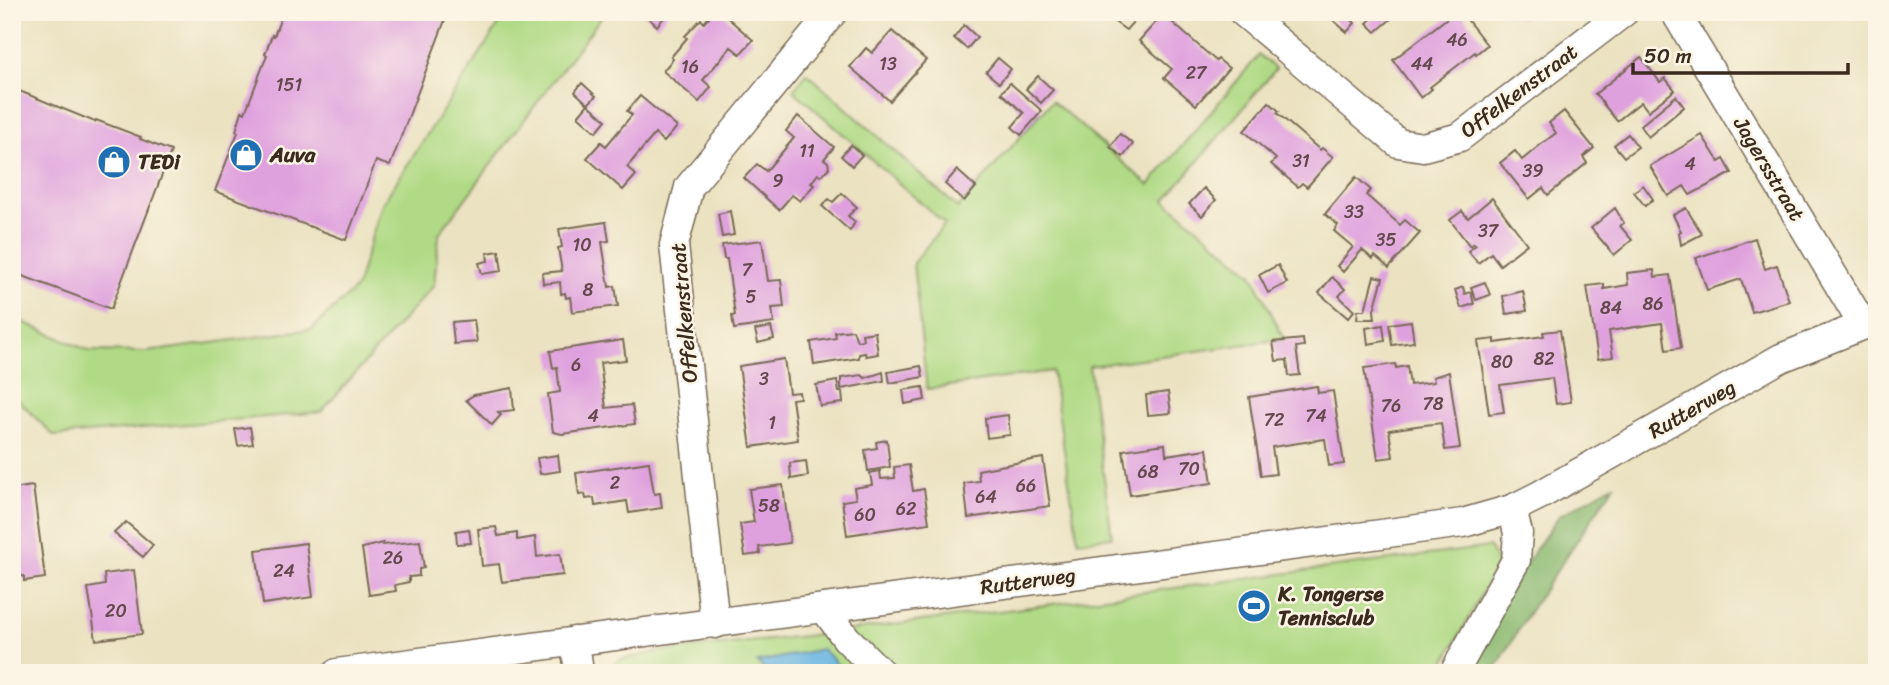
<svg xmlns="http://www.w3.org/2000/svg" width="1889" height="685" font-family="Sriracha,sans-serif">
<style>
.green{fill:#b0da85;stroke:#768252;stroke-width:2}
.forest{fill:#8cba72;stroke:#647248;stroke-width:2}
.water{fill:#68b5e2;stroke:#527080;stroke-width:2}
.building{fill:#dfa1de}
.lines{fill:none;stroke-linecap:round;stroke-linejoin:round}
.minor-casing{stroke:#796a57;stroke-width:31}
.minor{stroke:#fff;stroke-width:28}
.labels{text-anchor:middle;stroke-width:5;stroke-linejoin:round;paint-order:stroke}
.number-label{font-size:18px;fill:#64484e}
.street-label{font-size:21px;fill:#3b2a1e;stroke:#fcf5e5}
.poi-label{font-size:21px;font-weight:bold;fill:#3b2a1e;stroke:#fcf5e5;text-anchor:start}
</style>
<rect width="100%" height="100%" fill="#fcf5e5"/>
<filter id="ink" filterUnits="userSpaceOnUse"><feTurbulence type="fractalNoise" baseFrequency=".0143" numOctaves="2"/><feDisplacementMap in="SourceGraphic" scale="14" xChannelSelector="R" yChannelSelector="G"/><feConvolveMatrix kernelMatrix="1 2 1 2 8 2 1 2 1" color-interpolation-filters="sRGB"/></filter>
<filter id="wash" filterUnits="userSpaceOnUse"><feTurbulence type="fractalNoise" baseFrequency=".00686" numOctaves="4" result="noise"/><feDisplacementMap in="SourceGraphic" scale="28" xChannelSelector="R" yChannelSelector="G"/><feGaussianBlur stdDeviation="1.57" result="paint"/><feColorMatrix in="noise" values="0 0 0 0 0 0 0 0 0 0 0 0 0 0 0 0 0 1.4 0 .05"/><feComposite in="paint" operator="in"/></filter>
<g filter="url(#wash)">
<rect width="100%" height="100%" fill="#ebe2c1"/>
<g class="green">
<polygon points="507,12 605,12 439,234 434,285 321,412 54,436 12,394 12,317 89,351 147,352 312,329 356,288 382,204"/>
<polygon points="1259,55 1276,69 1165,200 1252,274 1284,339 1089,366 1112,537 1078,541 1052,371 927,389 913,263 945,224 793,90 807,73 958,208 1052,101 1149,185"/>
<polygon points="1489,547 1498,563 1439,673 606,673 613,665 623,659 656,652 814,635"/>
</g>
<polygon class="forest" points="1615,484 1529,612 1493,673 1460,673 1524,566 1559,516"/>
<polygon class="water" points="822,649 846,673 768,673 757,662"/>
<g id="blocks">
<g class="building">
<polygon points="283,12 448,12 390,166 376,161 346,240 215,191 238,132 236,131 242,111 245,113 267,55 265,54 272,35 274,36"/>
<polygon points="642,12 669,12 657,26"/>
<polygon points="713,12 721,12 753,40 740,54 731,47 703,80 711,87 699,102 663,71 673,59 671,57 687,38 685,36 701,19 704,23"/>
<polygon points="1108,12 1138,12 1140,14 1126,30 1106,16"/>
<polygon points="1165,12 1175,21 1173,23 1216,61 1218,59 1229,68 1196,105 1164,78 1172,69 1139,41"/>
<polygon points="1330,12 1343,12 1355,23 1347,32 1327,15"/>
<polygon points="1379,12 1399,12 1376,32 1367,23"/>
<polygon points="1455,12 1461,12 1487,45 1476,54 1475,52 1430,87 1432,89 1421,98 1393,60"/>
<polygon points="1515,12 1529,12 1520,19"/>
<polygon points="964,25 977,37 967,49 954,38"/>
<polygon points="892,31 926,60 890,101 850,67 866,48 872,53"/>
<polygon points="1641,57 1660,82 1665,78 1675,90 1648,111 1641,102 1617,121 1595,94"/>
<polygon points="998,58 1011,69 999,83 986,72"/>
<polygon points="1038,76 1053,90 1041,103 1026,89"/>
<polygon points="582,83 596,96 588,104 575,92"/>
<polygon points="1010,83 1042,111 1021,135 1012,127 1024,113 1001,93"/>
<polygon points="12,88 95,122 96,120 141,137 140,139 171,151 111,309 12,272"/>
<polygon points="640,96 677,127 664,142 655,134 627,167 636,175 623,190 587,158 601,142 606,146 632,115 627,111"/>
<polygon points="1676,96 1684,107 1648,137 1640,126"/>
<polygon points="1269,102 1279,111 1277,113 1320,150 1322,148 1333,157 1307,187 1302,183 1298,187 1271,164 1276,159 1244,131"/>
<polygon points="588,104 606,120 596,132 578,116"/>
<polygon points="1564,111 1594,148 1583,157 1587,163 1548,195 1543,188 1529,199 1500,163 1515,151 1522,160 1539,146 1556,133 1549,123"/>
<polygon points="798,116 834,147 824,159 828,162 829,168 821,176 818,174 811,183 814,185 800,201 792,195 779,210 744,178 757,164 766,171 794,138 786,131"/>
<polygon points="1120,134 1133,144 1123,157 1110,147"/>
<polygon points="1628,134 1638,147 1624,157 1614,145"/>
<polygon points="1702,135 1719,162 1724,159 1732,173 1690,195 1684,186 1668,196 1650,166"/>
<polygon points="851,145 862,155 852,166 841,156"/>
<polygon points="957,170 976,187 964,201 945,184"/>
<polygon points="1356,177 1371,190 1366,195 1400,225 1405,220 1420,233 1389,268 1375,256 1373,259 1362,250 1343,272 1337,266 1353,247 1334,231 1338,225 1325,214"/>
<polygon points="1643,185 1653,199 1645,206 1634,192"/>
<polygon points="1204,188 1216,200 1202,216 1189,204"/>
<polygon points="842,193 857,207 848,216 855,222 850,231 822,206 829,199 833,202"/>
<polygon points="1492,198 1527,244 1500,265 1491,253 1478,263 1468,251 1476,245 1474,243 1470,246 1450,220 1462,211 1468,218"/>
<polygon points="1615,208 1624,223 1620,226 1632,240 1614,255 1591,228"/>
<polygon points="1686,208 1702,234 1681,245 1679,232 1681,231 1673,215"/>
<polygon points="730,211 734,235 722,237 718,214"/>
<polygon points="606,222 609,241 602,242 609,287 615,286 618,306 572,312 570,297 566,298 565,293 561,294 560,282 543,284 542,273 562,271 558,248 562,247 559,229"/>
<polygon points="1755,238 1765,269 1777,265 1789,301 1752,312 1741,279 1707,290 1696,258"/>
<polygon points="762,240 768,281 781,280 784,307 772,308 774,323 734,329 732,316 735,315 727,259 724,259 722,245"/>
<polygon points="499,251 502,271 482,274 479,263 488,261 487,253"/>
<polygon points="1278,265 1287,283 1268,293 1259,275"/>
<polygon points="1654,270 1655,277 1670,275 1681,348 1666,350 1662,323 1609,331 1613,357 1598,359 1587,286 1604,284 1604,289 1628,285 1627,273"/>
<polygon points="1374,276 1383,278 1374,310 1375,319 1357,319 1358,310 1365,310"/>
<polygon points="1332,277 1345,289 1339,296 1354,311 1348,318 1319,293"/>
<polygon points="1485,282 1490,295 1476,300 1471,287"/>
<polygon points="1463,287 1465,294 1471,292 1474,304 1461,308 1455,290"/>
<polygon points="1523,291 1527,311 1506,314 1503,296"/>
<polygon points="474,320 477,342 454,344 452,322"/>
<polygon points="1411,321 1414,342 1392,345 1389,324"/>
<polygon points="1383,325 1385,341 1368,344 1366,328"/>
<polygon points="771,327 774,339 758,343 755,330"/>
<polygon points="853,330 857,341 863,340 862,334 875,332 878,354 866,356 865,353 859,354 859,358 814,365 811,342 836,338 835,332"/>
<polygon points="1560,330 1571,402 1556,404 1552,378 1500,385 1504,412 1489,414 1478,341 1495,339 1495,343 1544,336 1543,332"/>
<polygon points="1303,339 1304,346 1296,347 1300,375 1289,376 1287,360 1276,361 1273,342"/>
<polygon points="623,340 626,360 600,363 606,408 632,405 635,424 562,434 553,432 548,394 560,392 557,367 553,368 550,351"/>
<polygon points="784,359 789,393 799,392 800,398 792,399 798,440 751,447 739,366"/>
<polygon points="1395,364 1396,368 1407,366 1410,385 1434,382 1433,377 1449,372 1460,448 1445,450 1441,423 1416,426 1389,430 1393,457 1378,459 1364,368"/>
<polygon points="921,366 923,377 890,383 888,372"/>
<polygon points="883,372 884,381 841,389 841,378 862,375 865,378"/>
<polygon points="837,381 839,392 842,392 843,403 820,406 816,385"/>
<polygon points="1317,386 1318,393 1333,391 1344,464 1329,466 1325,439 1272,447 1276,474 1261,476 1249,397"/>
<polygon points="923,387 925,400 905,404 903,390"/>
<polygon points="512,388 514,410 498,412 501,415 492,425 466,400 474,395"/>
<polygon points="1168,392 1171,413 1148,415 1146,395"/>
<polygon points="1008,415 1010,435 987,438 985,418"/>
<polygon points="250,427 253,444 238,446 235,429"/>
<polygon points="887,440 890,467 868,471 865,450 877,448 876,442"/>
<polygon points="1165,444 1166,455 1207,449 1212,483 1130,495 1123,450"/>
<polygon points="558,455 560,471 540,474 537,458"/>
<polygon points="1043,458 1050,506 968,518 964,483 979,481 978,470"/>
<polygon points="806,461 808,476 791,479 790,463"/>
<polygon points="649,462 654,494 660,493 662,508 629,513 627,501 595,506 594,498 586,499 585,494 579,495 576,473"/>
<polygon points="909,465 913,491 924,489 929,523 847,535 842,501 856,499 854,488 872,485 870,473 880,471 881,479 895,478 894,467"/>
<polygon points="783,485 790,543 759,547 760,554 745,556 740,524 754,522 749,489"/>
<polygon points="33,486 45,578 24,581 24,576 12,577 12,489"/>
<polygon points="126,522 153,545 143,557 114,533"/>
<polygon points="496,527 498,536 517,533 517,540 535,537 537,557 560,554 563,575 502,582 499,564 482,566 478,529"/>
<polygon points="469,529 471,543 457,544 456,531"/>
<polygon points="420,541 424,568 419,569 419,576 409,577 409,582 395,585 396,591 369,595 362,548 383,543 383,545"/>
<polygon points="306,543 313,597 263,604 256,550"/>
<polygon points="134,570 142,634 96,640 88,588 105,585 104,574"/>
</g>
</g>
</g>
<g filter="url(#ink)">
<use href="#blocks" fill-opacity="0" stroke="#796a57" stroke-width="2"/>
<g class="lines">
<defs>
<g id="minor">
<polyline points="1243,12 1398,143 1423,147 1460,137 1624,12"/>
<polyline points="1675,12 1863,325"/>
<polyline points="824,608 846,638 881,673"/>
<polyline points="715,624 674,245 689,187 833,12"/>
<polyline points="575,641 579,673"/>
<polyline points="337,673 1463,523 1512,509 1540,495 1781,358 1877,320"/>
<polyline points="1454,673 1516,560 1518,533 1512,509"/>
</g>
</defs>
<use href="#minor" class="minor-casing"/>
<use href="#minor" class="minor"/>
</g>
</g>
<defs>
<symbol id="shop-disc" viewBox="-11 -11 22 22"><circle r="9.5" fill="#1f6fb2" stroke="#fcf5e5"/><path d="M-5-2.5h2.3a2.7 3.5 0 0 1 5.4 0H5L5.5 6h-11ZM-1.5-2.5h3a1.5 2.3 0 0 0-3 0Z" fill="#fff"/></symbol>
<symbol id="stadium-disc" viewBox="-11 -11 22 22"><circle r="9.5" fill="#1f6fb2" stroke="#fcf5e5"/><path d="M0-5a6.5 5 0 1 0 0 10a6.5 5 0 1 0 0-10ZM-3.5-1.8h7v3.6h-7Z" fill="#fff"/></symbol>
</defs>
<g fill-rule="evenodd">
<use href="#shop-disc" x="227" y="136" width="38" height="38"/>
<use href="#shop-disc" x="95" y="143" width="38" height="38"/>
<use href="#stadium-disc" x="1235" y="587" width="38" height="38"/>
</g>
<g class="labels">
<g class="number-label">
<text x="1457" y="46">46</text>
<text x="888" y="70">13</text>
<text x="1422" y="70">44</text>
<text x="690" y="73">16</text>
<text x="1196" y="79">27</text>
<text x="289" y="91">151</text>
<text x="807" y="157">11</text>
<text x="1301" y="167">31</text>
<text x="1690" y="170">4</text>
<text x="1533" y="177">39</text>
<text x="778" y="187">9</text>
<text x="1354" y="218">33</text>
<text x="1488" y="237">37</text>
<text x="1386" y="246">35</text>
<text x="582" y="251">10</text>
<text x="747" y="276">7</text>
<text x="588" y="296">8</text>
<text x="751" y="303">5</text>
<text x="1653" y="310">86</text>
<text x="1611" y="314">84</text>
<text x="1544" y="365">82</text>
<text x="1502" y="368">80</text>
<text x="576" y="371">6</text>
<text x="764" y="385">3</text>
<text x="1433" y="410">78</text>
<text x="1391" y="412">76</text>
<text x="593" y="422">4</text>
<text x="1316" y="422">74</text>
<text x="1274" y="426">72</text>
<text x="772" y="429">1</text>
<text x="1189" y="475">70</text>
<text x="1148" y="478">68</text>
<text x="615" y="489">2</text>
<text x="1026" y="492">66</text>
<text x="986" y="503">64</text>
<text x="769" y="512">58</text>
<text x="906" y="515">62</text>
<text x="865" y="521">60</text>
<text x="393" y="564">26</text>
<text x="284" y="577">24</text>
<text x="116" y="617">20</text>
</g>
<g class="street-label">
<text transform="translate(1519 91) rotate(-37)" y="7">Offelkenstraat</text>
<text transform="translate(1769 169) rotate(59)" y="7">Jagersstraat</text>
<text transform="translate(684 313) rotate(-95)" y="7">Offelkenstraat</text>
<text transform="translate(1692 409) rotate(-30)" y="7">Rutterweg</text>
<text transform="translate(1028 581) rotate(-8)" y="7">Rutterweg</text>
</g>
<g class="poi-label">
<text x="270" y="162">Auva</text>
<text x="138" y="169">TEDi</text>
<text x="1278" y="601">K. Tongerse<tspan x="1278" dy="24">Tennisclub</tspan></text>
</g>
</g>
<rect width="1889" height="685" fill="none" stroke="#fcf5e5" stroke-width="42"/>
<path d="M1633 63v10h215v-10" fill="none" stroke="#3b2a1e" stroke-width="3.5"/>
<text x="1644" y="63" font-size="21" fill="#3b2a1e" stroke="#fcf5e5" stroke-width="5" paint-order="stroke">50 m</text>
</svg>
